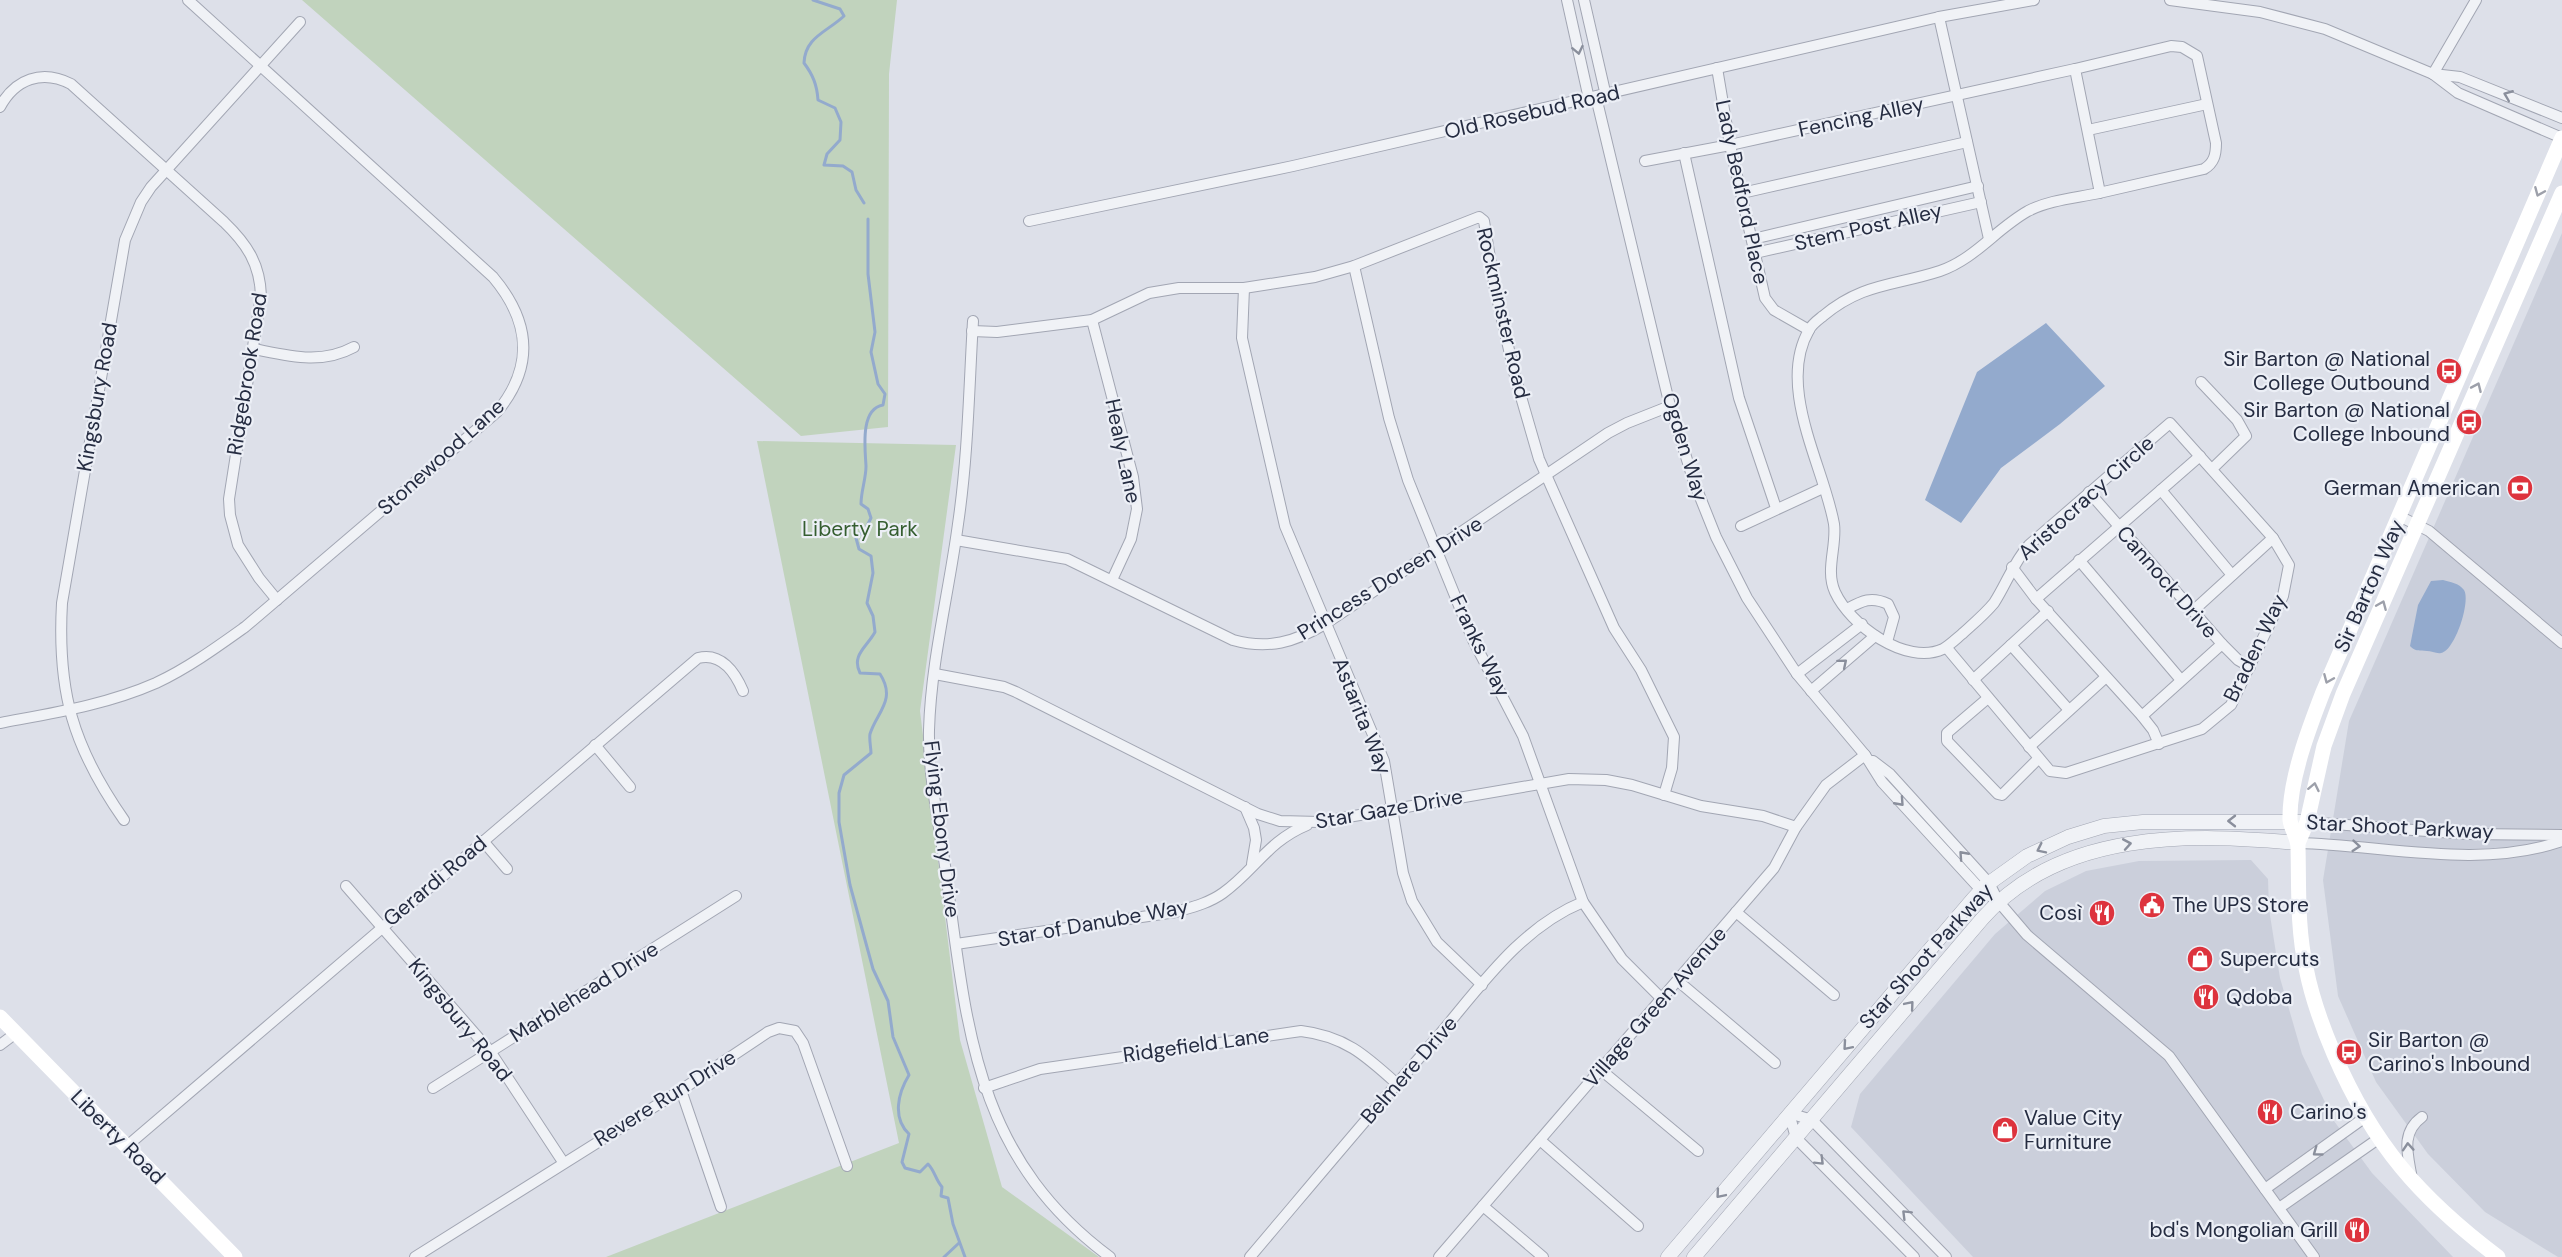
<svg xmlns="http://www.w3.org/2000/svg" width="2562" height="1257" font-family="'DM Sans',sans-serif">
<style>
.built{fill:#cbcfdb}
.green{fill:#c1d3bd}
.water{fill:#93aacd}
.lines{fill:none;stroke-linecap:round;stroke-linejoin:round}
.stream{stroke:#93aacd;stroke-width:3}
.minor-casing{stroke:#a2a6b3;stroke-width:12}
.tertiary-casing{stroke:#a2a6b3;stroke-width:15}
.minor{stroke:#f0f2f6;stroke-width:10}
.tertiary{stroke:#f0f2f6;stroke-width:14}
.secondary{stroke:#fff;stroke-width:15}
.oneway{stroke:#8a8f9c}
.oneway2{stroke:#9da0aa}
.labels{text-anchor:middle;stroke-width:4.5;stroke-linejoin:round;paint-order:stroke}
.street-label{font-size:21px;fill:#252c41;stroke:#eceff6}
.poi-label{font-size:21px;fill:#252c41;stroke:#eceff6;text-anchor:start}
.park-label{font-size:21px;fill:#355e30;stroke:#eceff6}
</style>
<rect width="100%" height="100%" fill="#dde0e9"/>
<g class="built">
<polygon points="2562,233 2562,1257 2558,1257 2485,1212 2428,1154 2376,1082 2338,996 2323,880 2349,721"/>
<polygon points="2251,860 2268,879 2269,909 2280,978 2302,1054 2334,1121 2372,1173 2453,1257 1973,1257 1851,1127 1860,1094 1995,934 2045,891 2086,871 2139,861"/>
</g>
<g class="green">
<polygon points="302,0 897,0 889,74 888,427 801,436"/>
<polygon points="757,441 956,445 920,711 960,1040 1002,1187 1099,1257 606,1257 899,1143"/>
</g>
<g class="water">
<polygon points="2046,323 2105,386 2060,424 2001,468 1961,523 1925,500 1977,372"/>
<path d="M2443,580C2450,582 2459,583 2464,590C2471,601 2455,651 2441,653C2437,654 2431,651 2427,651C2419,650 2416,652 2410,646L2418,605L2431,581Z"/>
</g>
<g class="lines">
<g class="stream">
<path d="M813,0L840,9L844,16C827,32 805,37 804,63C813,75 817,85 818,100L835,108L841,122L840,140L827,154L824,165L843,166L852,172L856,190L864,203"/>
<path d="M868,219V274L875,332L871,352L878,384L885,394L883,405C860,409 865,448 866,466C866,479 861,491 861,504L868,509L871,518L866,528L856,538L859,549L871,556L873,573L867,603L873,616L875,632C867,647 851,655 860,673L880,674C897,700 876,713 870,734C869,739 871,748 871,753L844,775L839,793V822L850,885L873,969L888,1001L893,1037L909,1075C898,1093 892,1118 909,1134L902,1162L905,1168L920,1172L928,1164C935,1171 935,1179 942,1187L941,1196L948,1198L953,1224L965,1257"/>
<polyline points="944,1257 959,1243"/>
</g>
<defs>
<g id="minor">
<polyline points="1567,0 1589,99"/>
<polyline points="1584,0 1606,96"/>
<polyline points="2170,0 2260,12 2325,29 2433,74 2460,77 2562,118"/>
<polyline points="1939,17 1989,239"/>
<polyline points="1717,68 1730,145 1765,298 1774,310 1809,330"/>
<polyline points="2433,74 2458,93 2562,138"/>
<polyline points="2433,74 2476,0"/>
<polyline points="1596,97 1670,406 1694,482 1716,537 1747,598 1797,674 1865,755 1882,782 1981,890 1998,901"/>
<path d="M0,107C15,79 42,69 71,84L224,222C247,244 260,264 261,296L229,499L230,515L238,545L259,578L277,600"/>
<polyline points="2088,130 2207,104"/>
<polyline points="1684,153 1739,398 1776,508"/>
<polyline points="1645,161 1730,145 2075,69"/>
<polyline points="1742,193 1967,142"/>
<polyline points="1029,221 1293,166 1939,17 2034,0"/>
<polyline points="1753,239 1978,186"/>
<polyline points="1755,253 1981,202"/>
<polyline points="1354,266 1389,418 1408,480 1473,640 1523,736 1583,902 1622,959 1662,999"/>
<polyline points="1244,288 1242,338 1285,526 1384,761 1403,873 1412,901 1437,942 1482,985"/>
<polyline points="1092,320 1133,477 1137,509 1131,539 1112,580"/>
<path d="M973,321C969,388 968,456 958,524C949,592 931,661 929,730C928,778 940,826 946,873C967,1027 974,1156 1110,1257"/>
<polyline points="972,331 997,332 1092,320 1149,293 1179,288 1244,288 1315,277 1354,266 1479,217 1484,221 1495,289 1515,376 1539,459 1614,628 1641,670 1674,737 1672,768 1664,795"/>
<path d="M254,349C289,356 321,365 354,347"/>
<polyline points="2201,382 2237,420 2246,436 2212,469"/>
<polyline points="2161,490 2232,575"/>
<polyline points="2089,492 2222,644 2238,660 2250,667"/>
<polyline points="2399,516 2429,531 2562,643"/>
<polyline points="1741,526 1823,488"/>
<path d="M956,540L1067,559L1233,640C1268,650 1295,642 1325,624L1608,433L1627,423L1670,406"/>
<polyline points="2079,560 2181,680"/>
<polyline points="2012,567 2036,599 2142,716 2153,730 2159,744"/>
<polyline points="2036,599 2200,456"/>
<path d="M1847,609C1862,601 1871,596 1888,604L1894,617L1887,642"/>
<polyline points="2194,610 2273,538"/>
<polyline points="2011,645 2069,710"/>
<path d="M1946,647L2050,771L2066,773L2202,729L2231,705L2283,596L2289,565L2273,538L2170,423L2029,545C2013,563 2007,583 1994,603C1985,614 1973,624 1962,634C1956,639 1950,645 1943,649C1906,666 1850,625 1835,592C1825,570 1837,546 1834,524C1824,467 1776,387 1809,330C1812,324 1818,320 1823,316C1862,283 1894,286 1940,271C1975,259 1996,229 2028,211C2049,200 2076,198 2099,193C2134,185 2169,177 2204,169C2214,163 2216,155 2216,143L2197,56L2182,47L2171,46L2075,69L2100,193"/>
<polyline points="935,674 1004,687 1016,692 1258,814 1280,821 1319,822 1569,779 1606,780 1632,785 1701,806 1763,816 1796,827"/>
<polyline points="1797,674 1862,624"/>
<polyline points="1973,680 2048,611"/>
<polyline points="1811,691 1875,636"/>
<polyline points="1988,698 1947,733 1947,741 1998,794 2002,795 2038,759"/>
<polyline points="2142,716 2222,644"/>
<path d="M0,723C53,713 106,705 156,683C188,668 217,647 245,627L497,412C535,366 530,321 493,277L188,0"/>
<polyline points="595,745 630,787"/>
<polyline points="2029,747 2106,677"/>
<polyline points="1873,761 1890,774 1989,883 1998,901 2027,935 2169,1056 2314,1257"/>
<polyline points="1245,807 1254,828 1256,840 1252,864"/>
<path d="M124,820C73,747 57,692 62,603L125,240L141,202L151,187L300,22"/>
<polyline points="2307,822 2467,834 2562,835"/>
<polyline points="483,841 507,869"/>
<path d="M2298,843C2384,845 2478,870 2562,841"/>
<polyline points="346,886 490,1051 563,1162"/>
<polyline points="1736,912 1834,995"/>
<path d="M956,944L1176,912C1193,907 1209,903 1223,893C1255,870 1268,841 1307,825"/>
<polyline points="1678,981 1775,1063"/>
<polyline points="0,1045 16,1033"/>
<polyline points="1601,1070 1698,1151"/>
<polyline points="433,1088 736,896"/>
<path d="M984,1088L1040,1069L1301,1031C1344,1036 1365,1055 1396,1083"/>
<polyline points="681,1090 721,1207"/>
<polyline points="1789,1113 1812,1120 1946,1257"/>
<polyline points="1789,1113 1796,1138 1914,1257"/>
<polyline points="1540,1140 1638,1226"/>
<path d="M127,1146L698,658C721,652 735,672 743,691"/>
<path d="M2412,1179C2408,1155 2400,1133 2422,1117"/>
<polyline points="2265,1189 2364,1118"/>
<polyline points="1483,1206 1543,1257"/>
<polyline points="2279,1208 2378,1139"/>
<polyline points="415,1257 681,1090 768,1032 779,1028 795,1031 803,1043 847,1166"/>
<path d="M1250,1257C1311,1185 1372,1112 1434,1041C1478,990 1519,928 1583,902"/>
<polyline points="1439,1257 1774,868 1796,827 1826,785 1865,755"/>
</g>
<g id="tertiary">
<polyline points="1668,1257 1973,899 1985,886 2027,856 2068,837 2104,826 2143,822 2301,822"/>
<path d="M1694,1257L1982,919C2060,830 2190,833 2298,843"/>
</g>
</defs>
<use href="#minor" class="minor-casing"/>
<use href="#tertiary" class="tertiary-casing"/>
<use href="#minor" class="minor"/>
<use href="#tertiary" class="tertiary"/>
<g class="secondary">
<polyline points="2298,843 2307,822 2324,746 2343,694 2562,193"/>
<polyline points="0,1017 235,1257"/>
<path d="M2498,1257C2420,1198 2373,1145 2334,1054C2322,1026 2312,999 2306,968C2297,928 2299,886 2298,846C2297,837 2291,828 2290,820C2289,780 2309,728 2323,692L2562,138"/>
</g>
</g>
<defs><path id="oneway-chevron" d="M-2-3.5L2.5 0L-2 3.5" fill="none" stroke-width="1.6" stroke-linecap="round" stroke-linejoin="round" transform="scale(1.5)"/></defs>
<g class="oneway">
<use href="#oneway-chevron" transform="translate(1578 50) rotate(78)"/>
<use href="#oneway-chevron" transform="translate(2508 95) rotate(-158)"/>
<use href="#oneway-chevron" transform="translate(1843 663) rotate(-40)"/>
<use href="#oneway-chevron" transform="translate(1900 802) rotate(48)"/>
<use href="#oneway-chevron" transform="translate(2232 821) rotate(180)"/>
<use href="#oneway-chevron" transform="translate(2127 844) rotate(-10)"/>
<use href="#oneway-chevron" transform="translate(2356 846) rotate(5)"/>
<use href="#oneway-chevron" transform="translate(2041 849) rotate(154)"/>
<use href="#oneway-chevron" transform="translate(1963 855) rotate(-132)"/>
<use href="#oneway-chevron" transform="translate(1910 1005) rotate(-50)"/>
<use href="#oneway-chevron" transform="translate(1847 1046) rotate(131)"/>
<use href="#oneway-chevron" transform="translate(2408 1147) rotate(-94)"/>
<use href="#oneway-chevron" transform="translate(2317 1152) rotate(144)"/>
<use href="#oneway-chevron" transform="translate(1820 1161) rotate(45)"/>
<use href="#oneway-chevron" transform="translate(1720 1194) rotate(130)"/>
<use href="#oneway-chevron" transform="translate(1906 1214) rotate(-135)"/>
</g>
<g class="oneway2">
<use href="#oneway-chevron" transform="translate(2539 192) rotate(113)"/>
<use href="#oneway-chevron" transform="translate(2477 387) rotate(-66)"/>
<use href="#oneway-chevron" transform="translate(2382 605) rotate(-67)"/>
<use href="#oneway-chevron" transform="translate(2328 679) rotate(113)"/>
<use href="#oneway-chevron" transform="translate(2314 787) rotate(-78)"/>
</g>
<defs>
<symbol id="bus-disc" viewBox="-11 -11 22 22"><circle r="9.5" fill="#dd333d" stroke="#eceff6"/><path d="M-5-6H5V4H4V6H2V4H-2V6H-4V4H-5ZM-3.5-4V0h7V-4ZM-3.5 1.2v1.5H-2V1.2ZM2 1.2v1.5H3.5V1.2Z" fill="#fff"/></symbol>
<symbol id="bank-disc" viewBox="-11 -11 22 22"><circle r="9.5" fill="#dd333d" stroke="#eceff6"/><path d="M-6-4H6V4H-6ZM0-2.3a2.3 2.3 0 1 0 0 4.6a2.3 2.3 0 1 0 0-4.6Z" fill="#fff"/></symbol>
<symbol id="civic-disc" viewBox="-11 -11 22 22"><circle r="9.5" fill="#dd333d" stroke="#eceff6"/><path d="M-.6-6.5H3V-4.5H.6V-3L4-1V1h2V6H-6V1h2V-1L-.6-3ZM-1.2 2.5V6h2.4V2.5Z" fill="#fff"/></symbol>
<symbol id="restaurant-disc" viewBox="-11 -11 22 22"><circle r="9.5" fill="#dd333d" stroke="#eceff6"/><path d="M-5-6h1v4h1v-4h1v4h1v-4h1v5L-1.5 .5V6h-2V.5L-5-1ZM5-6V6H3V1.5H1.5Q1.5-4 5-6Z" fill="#fff"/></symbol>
<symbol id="shop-disc" viewBox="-11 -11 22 22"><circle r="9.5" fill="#dd333d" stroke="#eceff6"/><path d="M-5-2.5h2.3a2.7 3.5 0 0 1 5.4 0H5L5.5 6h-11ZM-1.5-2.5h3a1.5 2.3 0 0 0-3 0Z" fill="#fff"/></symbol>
</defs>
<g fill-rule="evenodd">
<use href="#bus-disc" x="2434" y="356" width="30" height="30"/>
<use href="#bus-disc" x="2454" y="407" width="30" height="30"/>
<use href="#bank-disc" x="2505" y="473" width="30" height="30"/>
<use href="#civic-disc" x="2137" y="890" width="30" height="30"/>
<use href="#restaurant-disc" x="2087" y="898" width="30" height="30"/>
<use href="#shop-disc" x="2185" y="944" width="30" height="30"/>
<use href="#restaurant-disc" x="2191" y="982" width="30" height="30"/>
<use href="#bus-disc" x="2334" y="1037" width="30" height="30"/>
<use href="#restaurant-disc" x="2255" y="1097" width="30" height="30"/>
<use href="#shop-disc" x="1990" y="1115" width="30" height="30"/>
<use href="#restaurant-disc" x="2342" y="1215" width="30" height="30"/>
</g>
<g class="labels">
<g class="street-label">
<text transform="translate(1532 112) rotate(-13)" y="7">Old Rosebud Road</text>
<text transform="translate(1861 117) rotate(-12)" y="7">Fencing Alley</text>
<text transform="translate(1742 192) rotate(78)" y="7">Lady Bedford Place</text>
<text transform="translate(1868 227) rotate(-13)" y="7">Stem Post Alley</text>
<text transform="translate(1503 313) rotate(77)" y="7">Rockminster Road</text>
<text transform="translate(247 374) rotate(-81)" y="7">Ridgebrook Road</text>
<text transform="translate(97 397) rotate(-80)" y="7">Kingsbury Road</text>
<text transform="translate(1685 447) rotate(73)" y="7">Ogden Way</text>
<text transform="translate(1123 451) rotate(78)" y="7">Healy Lane</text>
<text transform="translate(441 457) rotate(-42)" y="7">Stonewood Lane</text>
<text transform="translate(2086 498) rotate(-42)" y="7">Aristocracy Circle</text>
<text transform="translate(1390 578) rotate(-32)" y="7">Princess Doreen Drive</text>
<text transform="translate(2167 582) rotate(49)" y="7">Cannock Drive</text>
<text transform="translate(2369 586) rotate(-66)" y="7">Sir Barton Way</text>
<text transform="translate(1480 646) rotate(64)" y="7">Franks Way</text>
<text transform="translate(2255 648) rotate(-64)" y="7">Braden Way</text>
<text transform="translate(1362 716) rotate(68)" y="7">Astarita Way</text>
<text transform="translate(1389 809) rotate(-10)" y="7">Star Gaze Drive</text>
<text transform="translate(2400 827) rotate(3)" y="7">Star Shoot Parkway</text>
<text transform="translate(942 829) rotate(83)" y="7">Flying Ebony Drive</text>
<text transform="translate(435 881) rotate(-40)" y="7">Gerardi Road</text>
<text transform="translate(1093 923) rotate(-10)" y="7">Star of Danube Way</text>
<text transform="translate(1926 956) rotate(-48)" y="7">Star Shoot Parkway</text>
<text transform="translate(584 992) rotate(-32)" y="7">Marblehead Drive</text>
<text transform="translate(1655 1007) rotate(-49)" y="7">Village Green Avenue</text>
<text transform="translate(460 1020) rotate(51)" y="7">Kingsbury Road</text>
<text transform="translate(1196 1045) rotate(-8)" y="7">Ridgefield Lane</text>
<text transform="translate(1409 1070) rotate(-49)" y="7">Belmere Drive</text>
<text transform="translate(665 1098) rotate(-32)" y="7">Revere Run Drive</text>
<text transform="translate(118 1137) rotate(45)" y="7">Liberty Road</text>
</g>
<g class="poi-label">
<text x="2430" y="366" text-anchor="end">Sir Barton @ National<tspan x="2430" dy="24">College Outbound</tspan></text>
<text x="2450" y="417" text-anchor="end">Sir Barton @ National<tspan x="2450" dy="24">College Inbound</tspan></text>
<text x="2500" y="495" text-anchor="end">German American</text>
<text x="2172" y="912">The UPS Store</text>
<text x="2082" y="920" text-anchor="end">Così</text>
<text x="2220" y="966">Supercuts</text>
<text x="2226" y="1004">Qdoba</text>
<text x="2368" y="1047">Sir Barton @<tspan x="2368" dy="24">Carino's Inbound</tspan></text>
<text x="2290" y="1119">Carino's</text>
<text x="2024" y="1125">Value City<tspan x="2024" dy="24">Furniture</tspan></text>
<text x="2338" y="1237" text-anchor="end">bd's Mongolian Grill</text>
</g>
<g class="park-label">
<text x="860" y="536">Liberty Park</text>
</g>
</g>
</svg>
